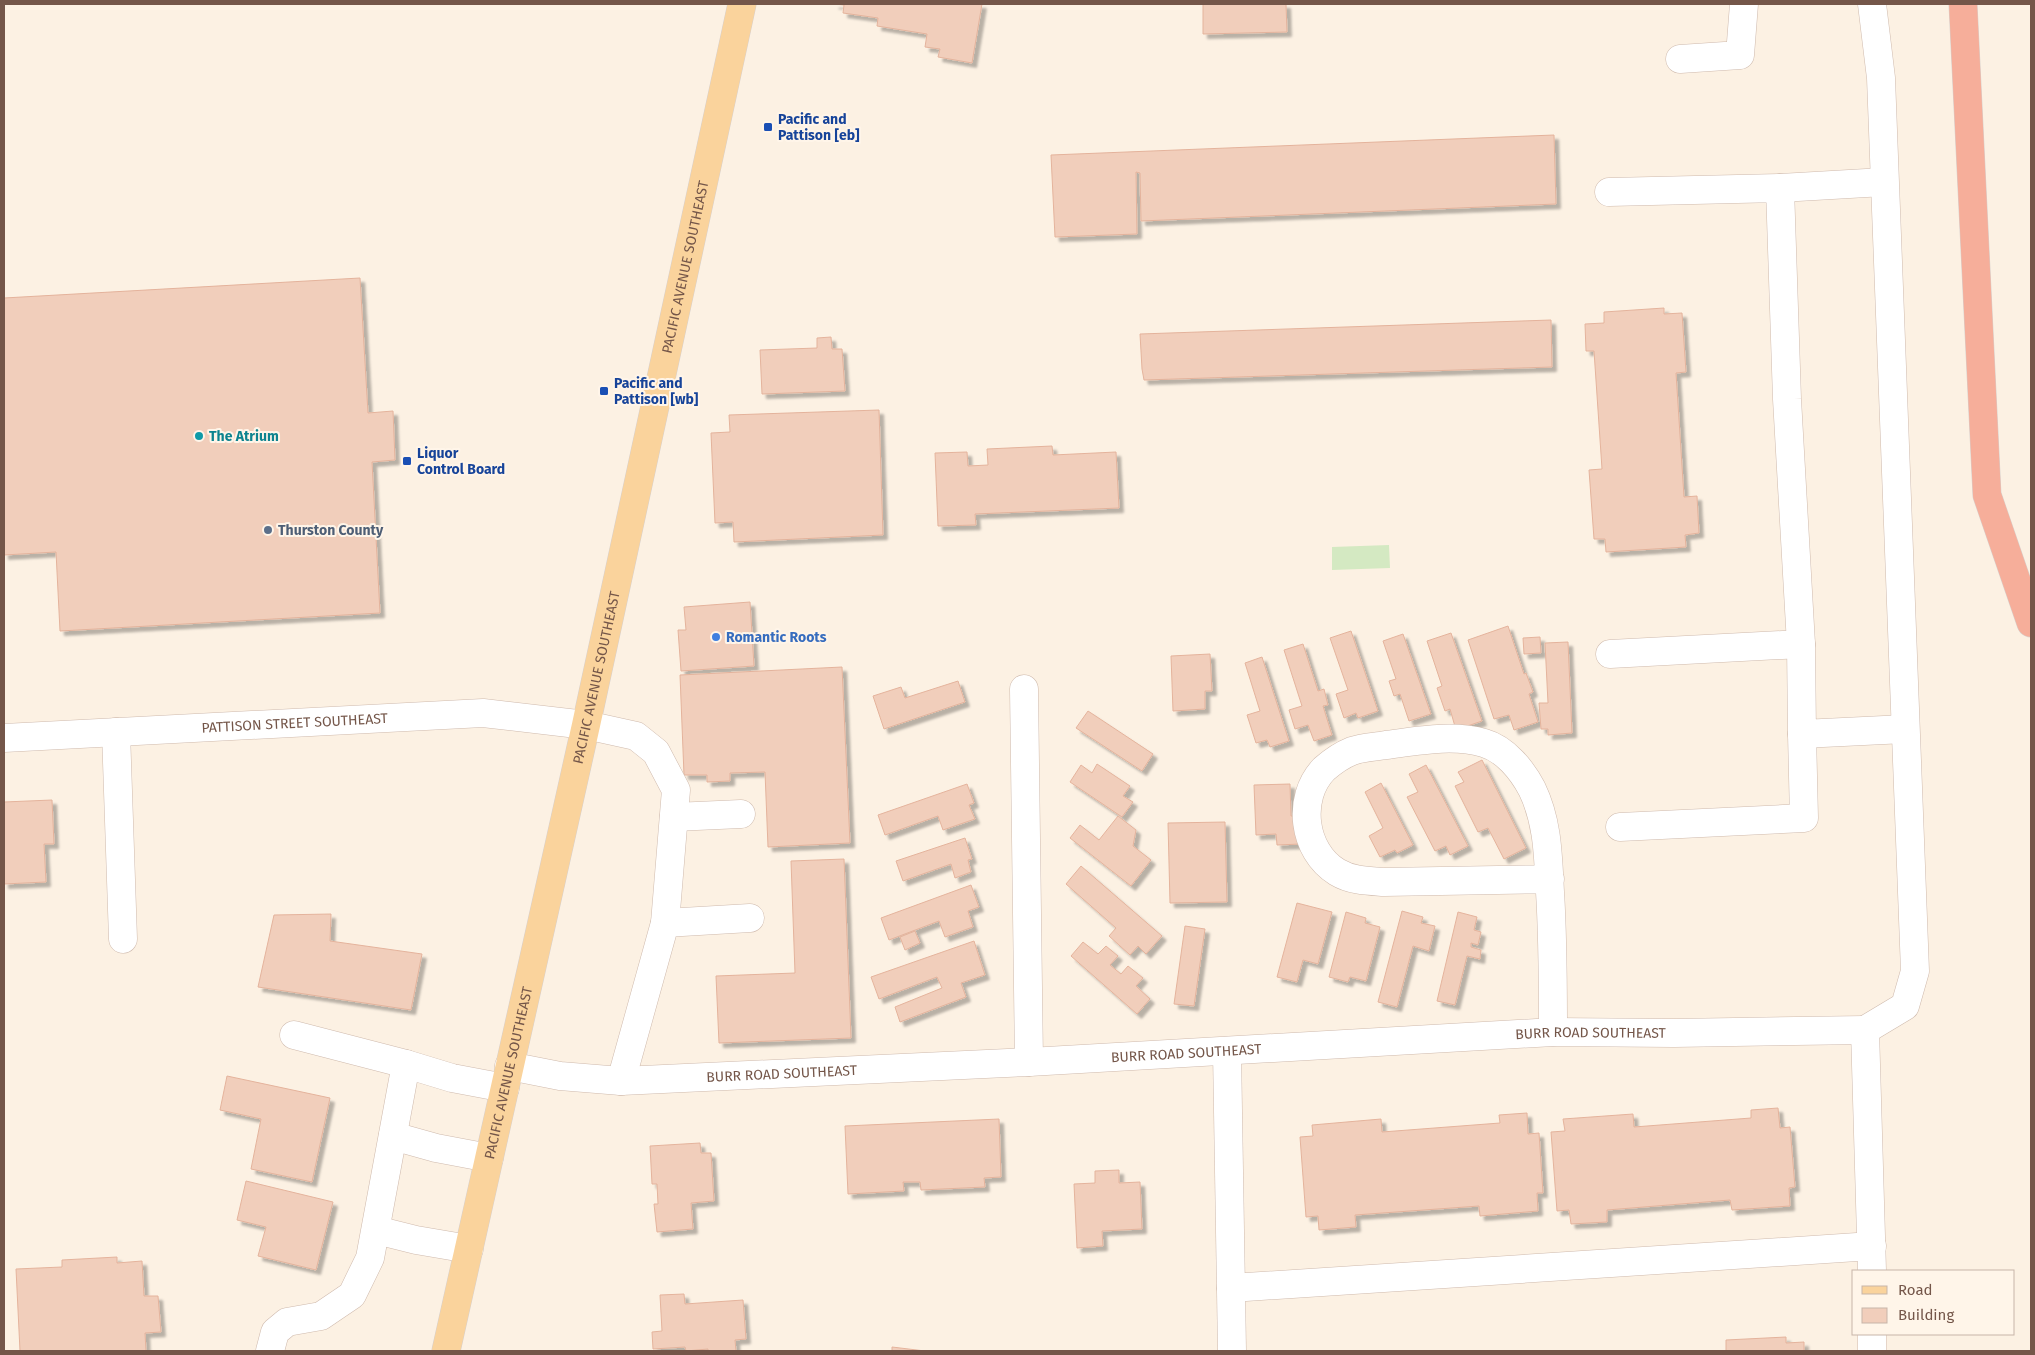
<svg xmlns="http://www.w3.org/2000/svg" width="2035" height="1355" font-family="'Fira Sans',sans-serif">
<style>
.green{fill:#d4e9c2}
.building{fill:#f1cebb;stroke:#e4b39c;filter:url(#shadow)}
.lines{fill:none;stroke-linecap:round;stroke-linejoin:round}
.minor-casing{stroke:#cfbaad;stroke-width:29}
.major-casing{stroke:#d8d0cc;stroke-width:29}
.highway-casing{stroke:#d8d0cc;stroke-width:29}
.minor{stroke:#fff;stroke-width:28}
.major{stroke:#fad39c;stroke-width:28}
.highway{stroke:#f6ae9a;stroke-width:28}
.transit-dot{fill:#1a4fb4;stroke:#fff5e9;stroke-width:2}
.culture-dot{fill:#0f9aa8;stroke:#fff5e9;stroke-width:2}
.service-dot{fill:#5c6f8a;stroke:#fff5e9;stroke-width:2}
.shop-dot{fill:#3f7fe0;stroke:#fff5e9;stroke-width:2}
.labels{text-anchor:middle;stroke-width:4;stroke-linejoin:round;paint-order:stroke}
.transit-label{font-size:14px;font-weight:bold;fill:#164399;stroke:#fff5e9;text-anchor:start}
.street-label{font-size:14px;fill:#745649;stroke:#fff5e9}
.culture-label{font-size:14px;font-weight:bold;fill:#0d838f;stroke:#fff5e9;text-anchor:start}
.service-label{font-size:14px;font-weight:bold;fill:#4e5e75;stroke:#fff5e9;text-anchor:start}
.shop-label{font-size:14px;font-weight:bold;fill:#366cbe;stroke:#fff5e9;text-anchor:start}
</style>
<defs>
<filter id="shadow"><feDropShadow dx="4.5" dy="4.5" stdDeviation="1" flood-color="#0004"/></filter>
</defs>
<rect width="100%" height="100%" fill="#fcf1e3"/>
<polygon class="green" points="1389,545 1390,568 1332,570 1332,547"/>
<g class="building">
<polygon points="834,4 982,4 972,63 938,57 940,49 925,47 927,34 877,26 878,18 843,13 844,5"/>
<polygon points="1203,4 1286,4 1287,32 1203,34"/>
<polygon points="1554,135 1556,204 1141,221 1140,173 1136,172 1137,234 1055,237 1051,155"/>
<polygon points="360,278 368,413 393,411 395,460 372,462 380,613 60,631 56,552 4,555 4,298"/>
<polygon points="1664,308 1664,314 1682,313 1686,372 1676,373 1684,497 1697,496 1699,533 1685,535 1686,547 1606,552 1605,539 1594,539 1589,470 1602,469 1594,351 1586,351 1585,324 1604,323 1604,312"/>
<polygon points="1551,320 1552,367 1144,380 1142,369 1140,334"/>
<polygon points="831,337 832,349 842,349 845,391 762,394 760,350 817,348 817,338"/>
<polygon points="879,410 883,535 734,542 733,522 715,523 711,433 730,432 729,415"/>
<polygon points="1052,446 1053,455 1116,452 1119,508 975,514 976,525 938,526 935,453 967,452 968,466 988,465 987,449"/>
<polygon points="750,602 754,666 681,671 678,630 686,630 684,607"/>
<polygon points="1508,626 1524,674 1526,673 1533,692 1529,694 1538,722 1514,730 1509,715 1494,719 1468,640"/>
<polygon points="1351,631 1378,711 1358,718 1356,713 1344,718 1336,694 1348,690 1330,638"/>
<polygon points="1451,633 1482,721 1456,730 1450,709 1445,711 1437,688 1442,686 1427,641"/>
<polygon points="1403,634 1431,714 1409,721 1400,694 1394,696 1389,681 1396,679 1383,641"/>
<polygon points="1540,637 1541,653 1524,654 1523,638"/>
<polygon points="1568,642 1572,733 1548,735 1548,729 1541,729 1539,703 1548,703 1545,643"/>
<polygon points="1303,644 1318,691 1324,689 1328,705 1323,706 1332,735 1314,741 1308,725 1295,729 1289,710 1302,706 1284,650"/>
<polygon points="1210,654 1212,691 1205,691 1205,709 1173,711 1171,656"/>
<polygon points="1262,657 1289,741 1270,747 1267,740 1256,743 1247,715 1260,711 1245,663"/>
<polygon points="842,667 850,843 768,847 765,772 730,773 730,781 707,782 707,775 684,775 680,675"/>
<polygon points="958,681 965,702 884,729 873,696 901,687 905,698"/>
<polygon points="1088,711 1153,754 1142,771 1076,728"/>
<polygon points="1482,760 1526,848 1504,859 1488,828 1478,832 1455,786 1464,782 1458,772"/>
<polygon points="1097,764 1130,786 1123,796 1133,802 1122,817 1070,782 1081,765 1092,773"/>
<polygon points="1426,765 1468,846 1450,855 1446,846 1435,851 1407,797 1418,792 1409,774"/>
<polygon points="1381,783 1413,845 1397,853 1395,850 1380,857 1369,836 1383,828 1365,792"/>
<polygon points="967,784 974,803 969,805 975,819 943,830 938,816 885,835 878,815"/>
<polygon points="1290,784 1291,816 1300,816 1301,844 1277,845 1276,834 1256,835 1254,785"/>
<polygon points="52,800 54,844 44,844 46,882 4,884 4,802"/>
<polygon points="1118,816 1136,830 1133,846 1151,860 1131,886 1070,838 1080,825 1099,840"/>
<polygon points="1225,822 1227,902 1170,903 1168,823"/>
<polygon points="965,838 972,859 968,860 971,872 955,878 951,864 903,881 896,861"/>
<polygon points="844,859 851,1038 719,1043 716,976 795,973 791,861"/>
<polygon points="1081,866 1162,936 1146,954 1138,946 1130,955 1109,936 1116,928 1066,884"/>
<polygon points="971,885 979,907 968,911 973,927 945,937 939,921 889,940 881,918"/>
<polygon points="1297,903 1332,912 1318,964 1303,960 1297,982 1277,977"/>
<polygon points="1402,911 1423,917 1421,923 1435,926 1429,951 1413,946 1397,1007 1378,1002"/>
<polygon points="1346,912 1366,918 1365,923 1380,927 1366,981 1350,977 1348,982 1329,977"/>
<polygon points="1458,912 1477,917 1474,930 1481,932 1478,945 1471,943 1471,947 1481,950 1480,959 1467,956 1455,1005 1437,1001"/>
<polygon points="331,914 330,941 422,954 411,1010 258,987 274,915"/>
<polygon points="1185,926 1205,929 1194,1006 1174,1004"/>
<polygon points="915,931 920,943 905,950 900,937"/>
<polygon points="974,941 985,975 961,983 966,997 900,1022 895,1007 942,988 937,977 879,999 871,977"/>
<polygon points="1083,942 1098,954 1106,946 1118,956 1110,965 1121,974 1128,966 1143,978 1136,986 1150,999 1137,1014 1071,956"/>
<polygon points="227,1076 330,1098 312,1182 251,1169 261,1119 220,1110"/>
<polygon points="1778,1108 1780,1128 1790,1127 1795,1187 1789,1188 1790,1206 1732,1210 1730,1200 1607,1210 1607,1222 1571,1224 1569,1210 1557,1211 1551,1132 1565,1131 1563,1119 1633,1114 1634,1127 1751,1118 1751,1110"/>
<polygon points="1527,1113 1528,1134 1539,1133 1543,1193 1537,1193 1538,1211 1480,1216 1479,1206 1355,1215 1356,1227 1319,1230 1318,1216 1306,1217 1300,1137 1313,1136 1312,1125 1381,1119 1382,1132 1500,1123 1499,1115"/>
<polygon points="999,1119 1001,1177 984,1178 985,1187 921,1190 920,1182 903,1182 904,1191 848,1194 845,1126"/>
<polygon points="700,1143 701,1153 711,1153 714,1201 691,1203 693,1229 657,1232 654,1204 658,1204 657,1184 652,1184 650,1146"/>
<polygon points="1119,1170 1119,1183 1140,1182 1142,1229 1102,1231 1103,1246 1077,1248 1074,1184 1095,1183 1095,1171"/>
<polygon points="246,1181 333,1202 316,1270 258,1256 266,1227 237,1220"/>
<polygon points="117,1257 117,1263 142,1261 144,1296 158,1296 161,1332 145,1333 146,1351 20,1351 16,1269 62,1267 62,1260"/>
<polygon points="684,1294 685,1304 743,1300 746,1339 735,1340 736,1351 708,1351 708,1349 686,1351 685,1347 653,1349 652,1332 662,1331 660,1295"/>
<polygon points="1786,1337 1786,1343 1804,1342 1804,1351 1715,1351 1726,1351 1726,1340"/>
<polygon points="892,1347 925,1351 892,1351"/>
</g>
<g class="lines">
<defs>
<g id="minor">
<polyline points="1680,59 1740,55 1744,4"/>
<polyline points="1780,188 1884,182"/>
<polyline points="1609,192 1780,188 1787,399 1801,644 1802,734 1905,729"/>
<polyline points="1610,654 1801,644"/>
<polyline points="1024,689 1029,1062"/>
<polyline points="116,732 123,939"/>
<path id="s1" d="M4,738L483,713L586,725L636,736L656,752L676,790L665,923"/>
<polyline points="674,817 741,814"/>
<polyline points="1620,827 1804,818 1802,734"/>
<path d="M1550,879L1384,882C1368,881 1352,881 1337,872C1303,851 1296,798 1324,769C1332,762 1342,755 1352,751C1363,747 1375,747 1386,745C1417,741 1453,734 1484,743C1505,749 1522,770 1532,789C1548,822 1548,856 1550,892C1553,939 1553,985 1553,1032"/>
<polyline points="1865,1030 1905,1006 1915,971 1881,78 1872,4"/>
<polyline points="1865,1030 1872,1271"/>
<polyline points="294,1035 406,1064"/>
<polyline points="1227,1051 1232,1351"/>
<path id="s2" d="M509,1066L560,1076L621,1081L1029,1062L1553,1032L1674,1033L1865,1030"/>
<polyline points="621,1081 665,923 750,918"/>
<polyline points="393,1136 436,1148 489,1158"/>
<polyline points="376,1230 416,1240 469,1249"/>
<polyline points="1231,1288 1872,1246"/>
<polyline points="1872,1334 1872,1351"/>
<polyline points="270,1351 275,1332 287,1322 321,1316 352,1295 370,1258 406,1064 452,1078 505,1088"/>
</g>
<g id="major">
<path id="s3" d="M446,1351L586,725L742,4"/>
</g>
<polyline id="highway" points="1963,4 1987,495 2031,623"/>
</defs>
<use href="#minor" class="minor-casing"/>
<use href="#major" class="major-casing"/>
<use href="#highway" class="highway-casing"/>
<use href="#minor" class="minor"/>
<use href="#major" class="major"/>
<use href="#highway" class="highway"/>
</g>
<g class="transit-dot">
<rect x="763" y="122" width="10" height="10" rx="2.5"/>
<rect x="599" y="386" width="10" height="10" rx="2.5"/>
<rect x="402" y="456" width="10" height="10" rx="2.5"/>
</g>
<circle class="culture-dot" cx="199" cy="436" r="5"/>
<circle class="service-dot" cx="268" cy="530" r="5"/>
<circle class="shop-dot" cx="716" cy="637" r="5"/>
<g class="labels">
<g class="transit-label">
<text x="778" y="124">Pacific and<tspan x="778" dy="16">Pattison [eb]</tspan></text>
<text x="614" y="388">Pacific and<tspan x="614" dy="16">Pattison [wb]</tspan></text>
<text x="417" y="458">Liquor<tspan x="417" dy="16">Control Board</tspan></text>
</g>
<g class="street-label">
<text dy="5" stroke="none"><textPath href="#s3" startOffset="1110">PACIFIC AVENUE SOUTHEAST</textPath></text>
<text dy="5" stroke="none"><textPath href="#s3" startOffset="690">PACIFIC AVENUE SOUTHEAST</textPath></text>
<text dy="5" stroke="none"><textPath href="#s1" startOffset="291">PATTISON STREET SOUTHEAST</textPath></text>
<text dy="5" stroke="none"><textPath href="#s2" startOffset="1084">BURR ROAD SOUTHEAST</textPath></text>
<text dy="5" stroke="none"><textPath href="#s2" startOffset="679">BURR ROAD SOUTHEAST</textPath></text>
<text dy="5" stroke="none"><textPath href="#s3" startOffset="285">PACIFIC AVENUE SOUTHEAST</textPath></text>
<text dy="5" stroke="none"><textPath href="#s2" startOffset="274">BURR ROAD SOUTHEAST</textPath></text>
</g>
<g class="culture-label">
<text x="209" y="441">The Atrium</text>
</g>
<g class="service-label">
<text x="278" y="535">Thurston County</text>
</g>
<g class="shop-label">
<text x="726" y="642">Romantic Roots</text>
</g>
</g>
<rect width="2035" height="1355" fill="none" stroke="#745649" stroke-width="10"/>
<rect x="1852" y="1270" width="162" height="65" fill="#fff5e9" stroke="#c7b5a9"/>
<rect x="1862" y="1286" width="25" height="8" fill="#fad39c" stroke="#c7b5a9"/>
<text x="1898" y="1295" font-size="15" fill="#745649">Road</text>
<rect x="1862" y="1308" width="25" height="15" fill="#f1cebb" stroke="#c7b5a9"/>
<text x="1898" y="1320" font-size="15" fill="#745649">Building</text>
</svg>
